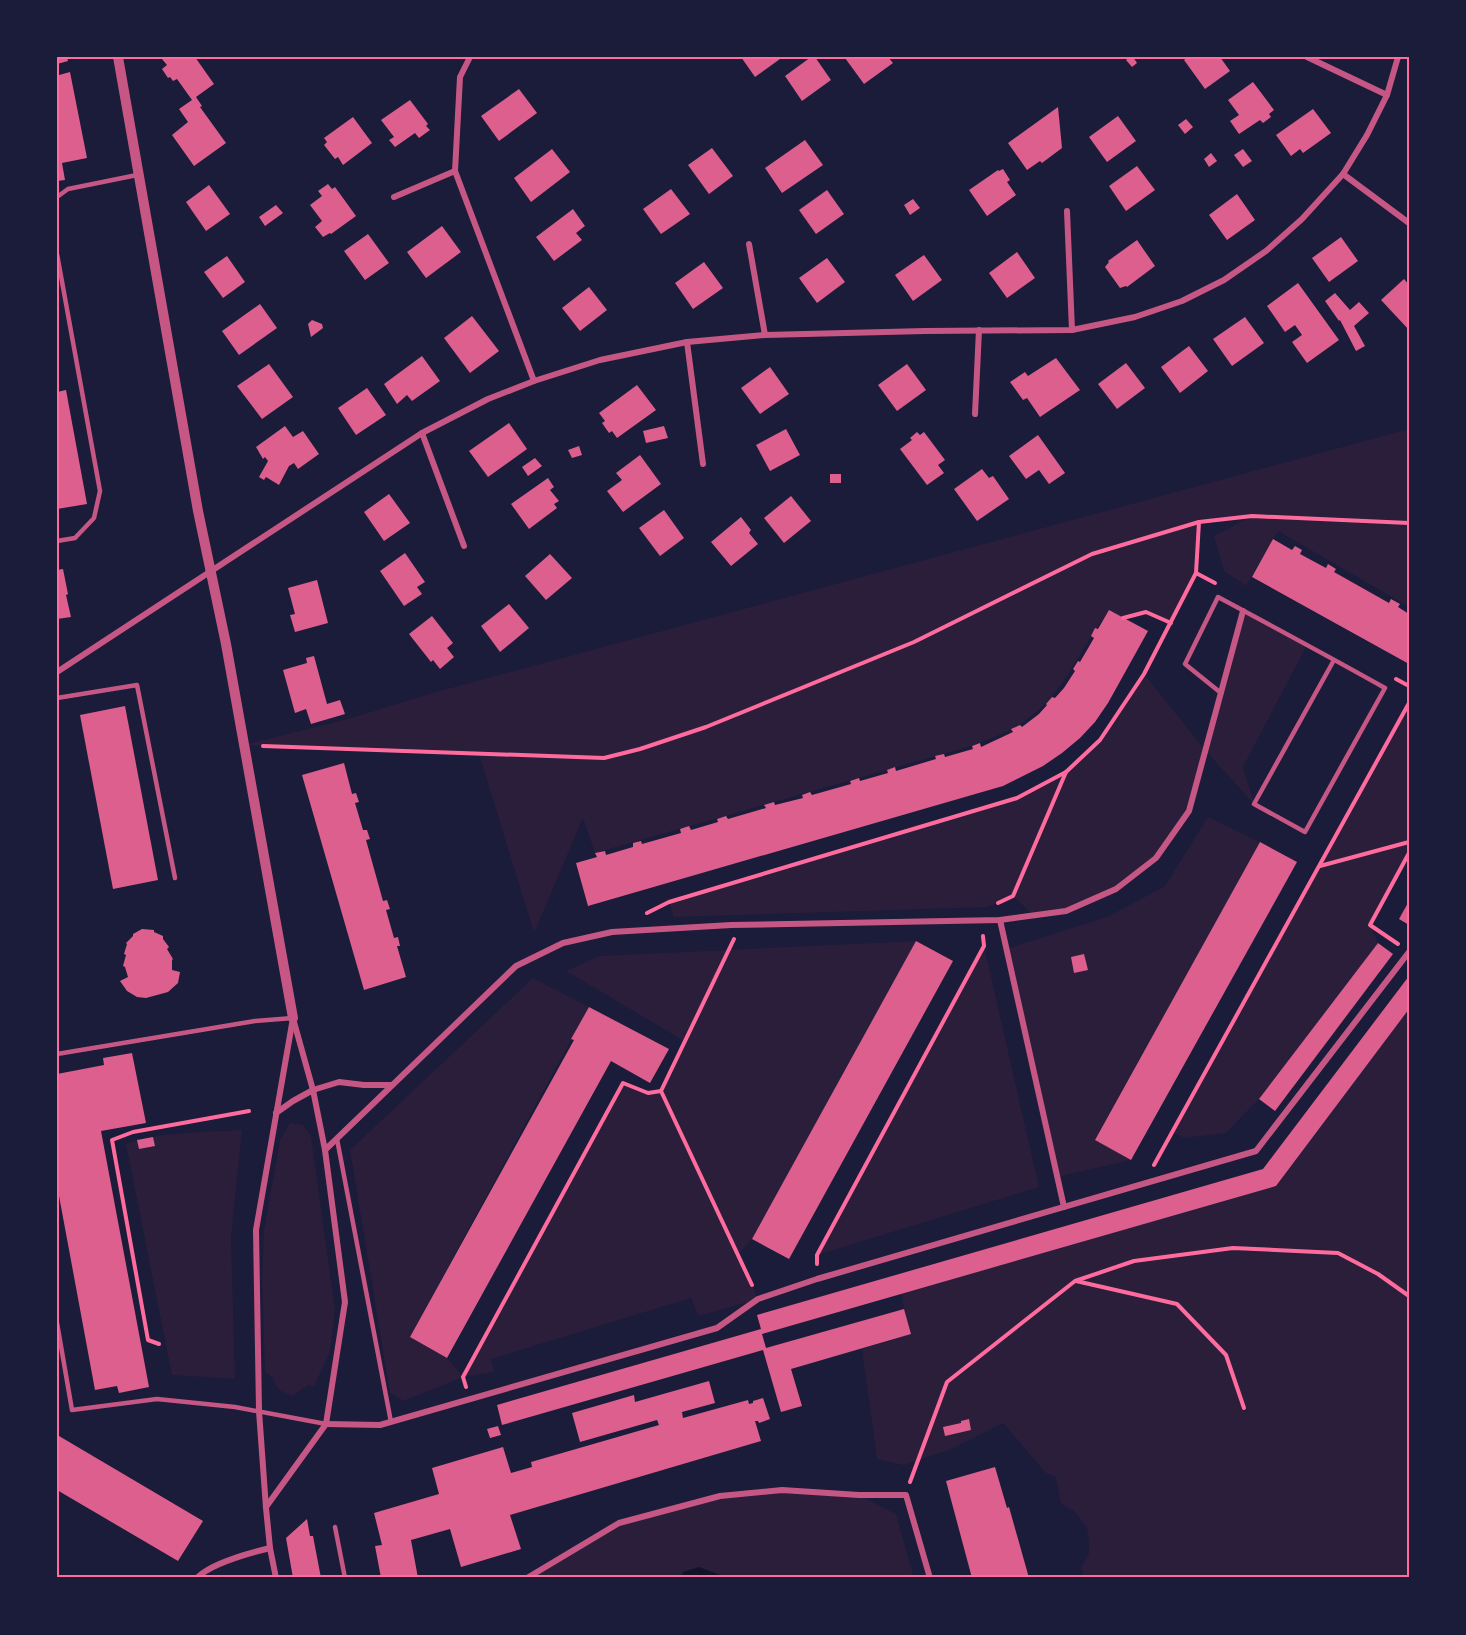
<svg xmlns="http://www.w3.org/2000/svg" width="1466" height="1635" font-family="Montserrat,sans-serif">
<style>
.green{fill:#2a1e3b}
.water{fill:#12122b}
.building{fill:#dd5f8e}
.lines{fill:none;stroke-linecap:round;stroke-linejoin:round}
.path{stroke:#ff6b9d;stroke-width:4}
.service{stroke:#c65784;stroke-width:4.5}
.minor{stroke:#c65784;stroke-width:6}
.tertiary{stroke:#c65784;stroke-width:10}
.neatline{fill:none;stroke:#ff6b9d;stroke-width:2}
</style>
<rect width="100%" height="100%" fill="#1b1b3a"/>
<g class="green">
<path d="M1409,429V607L1278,531L1246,586L1224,571L1214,536L1250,517L1200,522L1196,573L1171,623L1146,612L1123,618L1109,611C1088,638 1074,669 1053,695C1045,706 1022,724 1010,730C998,736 984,741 971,746L595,853L583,818L534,933L479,754L244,745L348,719L429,694Z"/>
<polygon points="1243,611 1307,645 1243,767 1254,804 1206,751 1189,811 1156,858 1116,889 1066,911 1034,916 1013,896 988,907 674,917 669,902 1017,798 1066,772 1100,740 1144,674 1205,750"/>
<polygon points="1409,703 1409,853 1370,925 1378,943 1259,1099 1226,1133 1184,1138 1172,1132"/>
<polygon points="1208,817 1260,842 1095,1139 1131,1160 1057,1177 1006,949 1107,917 1165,886"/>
<polygon points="916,941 752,1239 738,1255 758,1299 698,1316 691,1298 491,1359 494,1372 463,1377 403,1401 390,1393 350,1150 533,978 589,1007 410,1337 447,1358 462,1376 623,1083 648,1093 661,1091 684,1041 566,971 600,956"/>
<polygon points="984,946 1039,1187 817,1255"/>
<polygon points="1409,1009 1409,1578 1084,1578 1081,1568 1089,1553 1089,1542 1087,1528 1074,1511 1061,1504 1056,1477 1046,1473 1003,1423 949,1450 903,1465 877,1459 862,1349 911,1334 904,1309 902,1293 1276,1186"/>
<polygon points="290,1123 303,1125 311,1136 335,1310 330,1352 314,1386 308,1385 292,1396 279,1390 272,1377 265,1373 262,1282 264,1230 280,1140"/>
<path d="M242,1130L231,1237L235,1379L172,1375L126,1144C158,1132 207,1132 242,1130Z"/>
<polygon points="782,1490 859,1495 896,1514 914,1578 527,1578 619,1523 720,1496"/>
</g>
<polygon class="water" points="699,1567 728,1578 745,1576 757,1578 680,1578 683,1572"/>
<g class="building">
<polygon points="57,57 67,57 68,61 57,64"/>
<polygon points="165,57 195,57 214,84 196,97 202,106 200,107 226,143 194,166 172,135 188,122 179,109 192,100 177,79 173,81 170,77 168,78 162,69 167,65 162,59"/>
<polygon points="741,57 778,57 780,59 755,77"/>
<polygon points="811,57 815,57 831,80 802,101 785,76"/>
<polygon points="846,57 888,57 893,63 864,84 845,58"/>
<polygon points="1130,57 1133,57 1137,63 1132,67 1126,60"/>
<polygon points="1188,57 1220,57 1230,71 1205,89 1184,60"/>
<polygon points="57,67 58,67 59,75 70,72 87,158 62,163 65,180 57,181"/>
<polygon points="1253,82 1274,110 1269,114 1271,117 1263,123 1260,120 1239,134 1230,121 1239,115 1228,100"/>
<polygon points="519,89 537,113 499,141 481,116"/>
<polygon points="410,100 428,124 426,126 430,130 419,138 415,133 395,147 389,140 394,137 381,120"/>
<polygon points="1058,107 1062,148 1042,163 1040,161 1027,170 1008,143"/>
<polygon points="1313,109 1331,133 1303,153 1300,149 1291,156 1276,135"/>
<polygon points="1118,116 1136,141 1107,162 1089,137"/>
<polygon points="353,117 372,143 343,165 338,157 335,159 324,145 327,142 324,138"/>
<polygon points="1186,119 1193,127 1185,134 1178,125"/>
<polygon points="805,140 823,165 782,193 765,168"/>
<polygon points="712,148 733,176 709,194 688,165"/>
<polygon points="552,149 570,172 531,202 514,178"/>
<polygon points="1243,149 1252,161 1243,167 1234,155"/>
<polygon points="1211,153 1217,161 1209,167 1204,159"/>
<polygon points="1137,166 1155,190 1126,211 1109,186"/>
<polygon points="1003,169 1010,180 1007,182 1016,195 987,216 969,190 998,170 999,171"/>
<polygon points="328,184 332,189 335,187 356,216 331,234 330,233 323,237 315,227 322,221 310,205 322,196 318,191"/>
<polygon points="209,185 230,214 206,231 186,202"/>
<polygon points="671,189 690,214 661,234 643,209"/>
<polygon points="827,190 844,214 816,234 799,210"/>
<polygon points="1237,194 1255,220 1227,240 1209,215"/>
<polygon points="913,199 920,208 910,215 904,205"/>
<polygon points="276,205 283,213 265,226 259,217"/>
<polygon points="573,209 585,226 576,233 582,240 554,261 536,237"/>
<polygon points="442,226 461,252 426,278 407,252"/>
<polygon points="368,234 389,263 365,280 344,251"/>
<polygon points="1341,237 1358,261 1329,282 1312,258"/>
<polygon points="1137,240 1155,266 1127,287 1126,286 1120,288 1105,267 1109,262 1108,261"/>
<polygon points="1017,252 1035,278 1007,298 989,273"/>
<polygon points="924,255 942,280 913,301 895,275"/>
<polygon points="227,256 245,282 223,298 204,272"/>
<polygon points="827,258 845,282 817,303 799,278"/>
<polygon points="704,262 723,288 693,309 675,283"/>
<polygon points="1404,279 1409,285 1409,330 1381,300"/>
<polygon points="1298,283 1339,340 1307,363 1292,342 1302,335 1295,325 1285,332 1267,306"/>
<polygon points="589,287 607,310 580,331 562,308"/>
<polygon points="1335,293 1350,310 1359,302 1369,313 1354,326 1365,346 1356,351 1340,320 1339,321 1325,301"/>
<polygon points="260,304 277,328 239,355 222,331"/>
<polygon points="472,316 499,351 470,373 444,338"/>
<polygon points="1245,317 1264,343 1232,366 1213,339"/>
<polygon points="312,320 322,324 323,328 311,337 308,324"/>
<polygon points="1189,346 1208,371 1180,393 1161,367"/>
<polygon points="422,356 440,381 412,401 407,395 397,404 384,384"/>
<polygon points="1056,358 1080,390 1040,417 1027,398 1023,400 1010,382 1025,372 1028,376"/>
<polygon points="1126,363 1145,388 1117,409 1098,384"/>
<polygon points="269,364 293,397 262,419 237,386"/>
<polygon points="907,364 926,390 897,411 878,385"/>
<polygon points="770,367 789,394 760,414 741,388"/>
<polygon points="637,385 656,410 617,438 612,431 609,433 602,423 605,421 599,413"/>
<polygon points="367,388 386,415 356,435 338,408"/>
<polygon points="66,390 87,504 57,509 57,392"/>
<polygon points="509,423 527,449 488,477 469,451"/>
<polygon points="285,426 293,437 303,431 319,454 298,469 294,463 289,466 279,485 266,477 264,480 259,477 268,461 265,457 263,459 256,447"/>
<polygon points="664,426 668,438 646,443 643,431"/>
<polygon points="786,429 800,455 770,471 756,445"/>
<polygon points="917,432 920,435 924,432 945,460 938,465 944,473 927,485 900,449 912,440 910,438"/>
<polygon points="1038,435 1065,473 1049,484 1039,470 1026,479 1009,456"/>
<polygon points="579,446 582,455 572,458 568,450"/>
<polygon points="640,455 661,484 623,512 607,491 622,480 616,473"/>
<polygon points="535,458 542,466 528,476 522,467"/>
<polygon points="982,469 989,478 993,476 1009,499 977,521 954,489"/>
<rect x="830" y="474" width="11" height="9"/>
<polygon points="548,478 554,487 550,490 559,501 554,504 557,508 529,529 511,504"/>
<polygon points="389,494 410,523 384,541 364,512"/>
<polygon points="791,496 811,521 784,543 764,518"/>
<polygon points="664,510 684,538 660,556 639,528"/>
<polygon points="741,517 751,530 749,533 758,544 731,566 711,542"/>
<polygon points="1273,539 1292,550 1295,546 1302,550 1300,554 1326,568 1328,564 1336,569 1334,572 1389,603 1391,599 1400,604 1398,607 1409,614 1409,664 1252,577"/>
<polygon points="405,553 425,582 417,587 422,594 404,606 380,571"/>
<polygon points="550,554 572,578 546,600 525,576"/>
<polygon points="63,569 68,594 66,595 71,617 57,619 57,570"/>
<polygon points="317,580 328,623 295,632 290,615 295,614 288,588"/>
<polygon points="509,604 529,628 500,652 481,626"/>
<polygon points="1109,610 1148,631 1108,703 1095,722 1080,738 1062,753 1043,766 1003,786 588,906 576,863 597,857 595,853 605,851 606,855 633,847 633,843 641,841 642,844 681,833 680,829 689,826 691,830 718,822 717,819 726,816 728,819 766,808 764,805 774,802 775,805 803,798 802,795 810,792 812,795 851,784 850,781 859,778 860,781 888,773 887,770 895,767 896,771 936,759 935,756 944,754 945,757 973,749 972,746 980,743 981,747 1013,732 1011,729 1020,725 1022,727 1039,714 1047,705 1046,704 1052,697 1055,698 1064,688 1075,671 1073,669 1078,661 1080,662 1094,638 1091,636 1095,628 1098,629"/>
<polygon points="432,616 453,643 447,648 454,657 440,669 433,660 431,662 409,634"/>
<polygon points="314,656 327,704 340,700 345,714 311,724 306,709 295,713 283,670 307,663 306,658"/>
<polygon points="125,706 158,880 113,889 80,715"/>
<polygon points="344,763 352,794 356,793 359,802 355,803 363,830 367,830 370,839 366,840 383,901 387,900 390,909 386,910 394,938 398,937 400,946 397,946 406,977 364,990 302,775"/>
<polygon points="1260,842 1297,862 1131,1160 1095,1140"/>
<polygon points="1409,901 1409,925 1399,919"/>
<polygon points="142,929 154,930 154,932 163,936 163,939 169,947 167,949 173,959 172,960 172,970 180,972 178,983 168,992 146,998 137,997 127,991 120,981 128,977 125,967 123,966 126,955 124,954 127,944 126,943 133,936 133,934"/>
<polygon points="916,941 953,961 789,1259 752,1239"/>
<polygon points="1378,943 1393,954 1275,1111 1259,1099"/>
<polygon points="1084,954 1088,970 1074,973 1071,957"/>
<polygon points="1409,976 1409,1009 1276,1186 762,1334 766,1348 904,1309 911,1334 791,1369 802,1406 781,1412 763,1350 502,1425 497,1405 761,1329 757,1315 1263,1169"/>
<polygon points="589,1007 669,1049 650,1083 611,1061 447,1358 410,1337 574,1040 571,1039"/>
<polygon points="132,1053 146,1123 101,1131 149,1387 119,1393 117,1386 95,1390 57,1185 57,1074 104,1065 103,1058"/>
<polygon points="153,1137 155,1146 139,1149 137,1140"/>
<polygon points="709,1381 715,1403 682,1412 683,1418 748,1400 749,1404 753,1403 753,1401 763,1398 770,1419 759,1423 758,1421 755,1421 761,1441 510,1515 521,1549 461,1567 450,1529 411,1540 418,1578 381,1578 375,1546 382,1545 374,1513 439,1494 432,1468 503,1447 511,1473 532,1467 531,1462 659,1425 657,1420 580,1442 572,1413 634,1395 635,1402"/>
<polygon points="969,1419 971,1430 945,1436 943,1427 961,1423 961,1421"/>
<polygon points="498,1426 501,1435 490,1438 487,1429"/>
<polygon points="59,1436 203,1521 178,1561 57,1490 57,1440"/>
<polygon points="995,1467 1007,1508 1009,1507 1029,1578 972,1578 946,1481"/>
<polygon points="307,1519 310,1536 313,1536 321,1578 293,1578 286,1538"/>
</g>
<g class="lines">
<g class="path">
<polyline points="1196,573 1215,583"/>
<polyline points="1123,618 1146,612 1171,623"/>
<polyline points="1396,679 1409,686"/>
<polyline points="263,746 604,758 640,749 706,727 914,642 1092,554 1199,522 1252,516 1409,523"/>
<polyline points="1320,866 1409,842"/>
<polyline points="998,903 1013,896 1066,772"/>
<polyline points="647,913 669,902 1017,798 1066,772 1100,740 1144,674 1196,573 1199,522"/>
<polyline points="734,939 661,1091 752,1285"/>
<polyline points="1398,944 1370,925 1409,853"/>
<polyline points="1154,1165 1409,703"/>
<polyline points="817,1264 817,1255 984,946 983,936"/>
<polyline points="1076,1281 1177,1304 1226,1355 1244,1408"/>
<polyline points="159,1344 148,1340 112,1140 133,1132 249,1111"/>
<polyline points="466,1387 463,1377 623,1083 648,1093 661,1091"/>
<polyline points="910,1482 947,1382 1075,1281 1134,1261 1233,1248 1338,1253 1378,1274 1409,1296"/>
</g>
<g class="service">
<polyline points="57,197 68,189 137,175"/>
<polyline points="57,254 100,491 94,518 75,538 57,541"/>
<path d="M1221,693L1185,664L1218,597C1274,627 1330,657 1385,688L1305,832L1254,804L1334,660"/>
<polyline points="57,698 137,685 175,878"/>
<polyline points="57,1054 255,1021 293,1018"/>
<polyline points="337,1139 391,1422"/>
<polyline points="57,1323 72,1410 157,1399 235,1407 326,1424"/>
<polyline points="335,1527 345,1578"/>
</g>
<g class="minor">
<polyline points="470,57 460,77 455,171 534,381"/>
<polyline points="1307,57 1387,95"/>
<polyline points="1343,174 1409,223"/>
<polyline points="394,197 455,171"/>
<polyline points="1067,211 1072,330"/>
<polyline points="749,244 765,335"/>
<polyline points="687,342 703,464"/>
<polyline points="975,414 979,330"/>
<polyline points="422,433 464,546"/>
<polyline points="57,672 422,433 488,399 534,381 600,360 687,342 765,335 925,331 1072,330 1135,317 1182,301 1224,280 1266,251 1302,219 1343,174 1367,135 1387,95 1398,57"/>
<polyline points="1000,920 1064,1207"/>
<polyline points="276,1113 293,1101 313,1090 339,1082 364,1085 392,1085"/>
<polyline points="325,1150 516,966 563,943 612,932 731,925 1000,920 1066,911 1116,889 1156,858 1189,811 1243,611"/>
<polyline points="326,1424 380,1425 717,1328 758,1299 817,1279 1256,1151 1409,952"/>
<polyline points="266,1507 326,1424 345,1302 325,1150 313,1090 294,1022"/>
<path d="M197,1578C211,1563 250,1553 270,1548"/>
<polyline points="276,1578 270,1548 266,1508 259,1411 256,1230 293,1018"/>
<polyline points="527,1578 619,1523 720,1496 782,1490 859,1495 906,1495 930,1578"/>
</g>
<polyline class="tertiary" points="118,57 198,511 226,644 293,1018"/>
</g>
<rect width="1466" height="1635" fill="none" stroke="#1b1b3a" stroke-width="117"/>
<rect x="58" y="58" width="1350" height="1518" class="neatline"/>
</svg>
